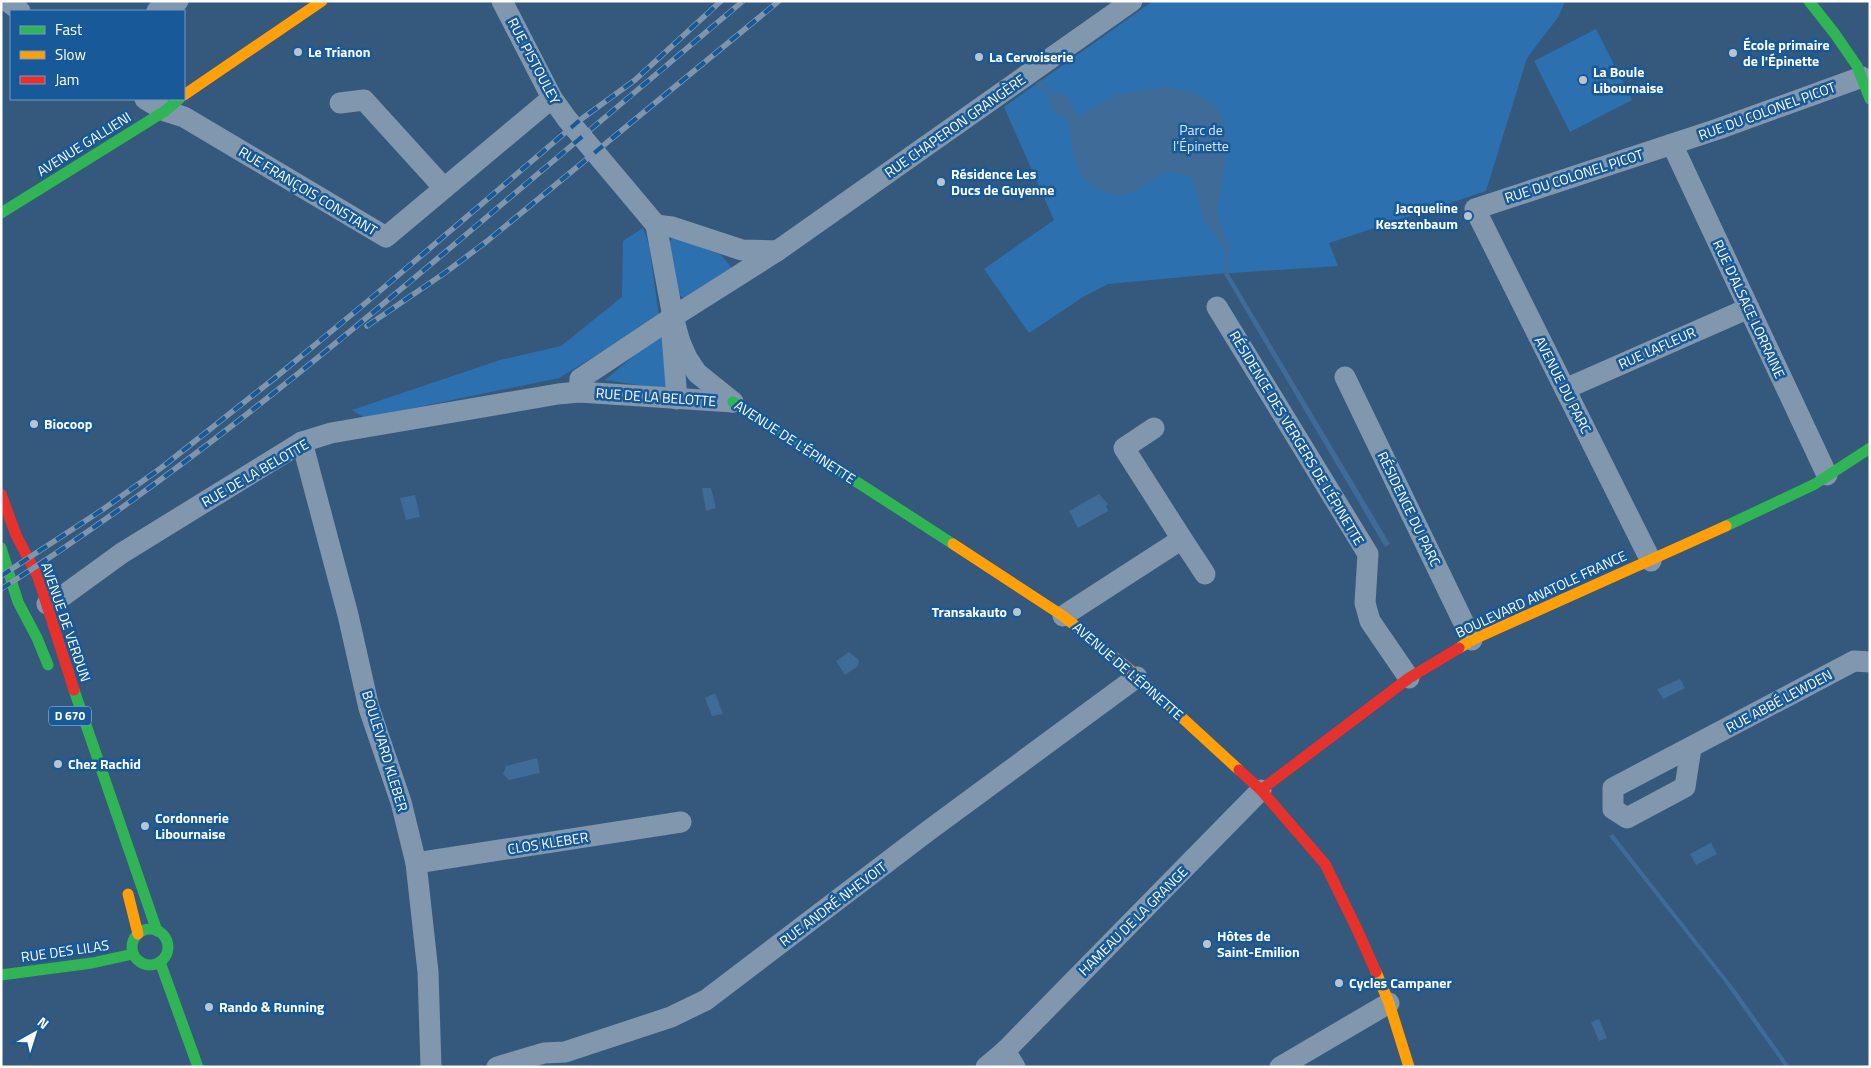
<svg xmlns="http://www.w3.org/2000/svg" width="1871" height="1068" font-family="'Titillium Web',sans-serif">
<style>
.green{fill:#2d70af}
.water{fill:#3f6b98}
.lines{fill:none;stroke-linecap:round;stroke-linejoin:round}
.street{stroke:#8097ae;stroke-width:21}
.fast{stroke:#30b455;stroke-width:11}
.slow{stroke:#ff9f0a;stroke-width:11}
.jam{stroke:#e5322d;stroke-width:11}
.rail-casing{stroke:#7f95ad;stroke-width:5.5}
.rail{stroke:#185999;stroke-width:4;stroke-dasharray:11;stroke-linecap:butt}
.poi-dot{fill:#b8c5d1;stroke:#185999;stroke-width:2}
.labels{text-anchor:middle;stroke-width:5;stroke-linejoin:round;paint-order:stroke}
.shield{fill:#185999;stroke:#bacde0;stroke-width:1}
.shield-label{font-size:12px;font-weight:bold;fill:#fff}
.poi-label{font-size:14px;font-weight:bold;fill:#fff;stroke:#185999;text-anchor:start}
.street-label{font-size:14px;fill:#fff;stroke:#185999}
.park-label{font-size:14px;fill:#d5e9fc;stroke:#185999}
</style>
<rect width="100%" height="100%" fill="#35597c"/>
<g class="green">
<polygon points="1153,1 1565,1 1559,16 1527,58 1486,191 1329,243 1338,266 1216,274 1108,284 1083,297 1029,333 984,269 1054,220 1004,107"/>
<polygon points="1596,29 1632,100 1570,132 1534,61"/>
<polygon points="643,228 649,245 659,317 559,378 365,418 352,410 500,360 561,346 622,297 623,241"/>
<polygon points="673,237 721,255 732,268 686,300 676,292 667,245"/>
<polygon points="663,331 672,390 605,380"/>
</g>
<g class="water">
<path d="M1041,80L1052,92L1067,96L1075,113L1080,115L1118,94L1165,87L1192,91L1215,105L1224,121L1226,137V159L1217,214L1229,248V274L1390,544L1385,547L1224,274L1226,259L1222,245L1204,219L1193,179C1186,176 1179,171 1171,172C1161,172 1144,186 1134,191C1121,198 1114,196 1101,190C1071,175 1073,151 1069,121L1054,111L1048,95L1035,84Z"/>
<polygon points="702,488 711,488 716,508 706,511"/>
<polygon points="1099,494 1108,504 1106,506 1108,511 1078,528 1069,511"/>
<polygon points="415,495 420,517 406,520 400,498"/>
<polygon points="849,652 859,660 858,666 845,675 836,661"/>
<polygon points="1680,679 1685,688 1663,699 1657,689"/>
<polygon points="715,693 723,714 712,716 705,698"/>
<polygon points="537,758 540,773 509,780 503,774 506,766"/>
<polygon points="1613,834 1737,992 1790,1067 1785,1067 1723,980 1609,836"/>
<polygon points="1711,843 1717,854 1696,865 1690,854"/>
<polygon points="1599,1019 1607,1038 1599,1041 1591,1022"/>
</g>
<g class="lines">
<g class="street">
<polyline points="7,1 20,11"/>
<polyline points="502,1 552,98 567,119 656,225 673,317 680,342 687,358 697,373 733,402"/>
<polyline points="157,11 178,1"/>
<polyline points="145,99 165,111 184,117 386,237 552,98"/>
<polyline points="340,103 364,100 444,188"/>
<polyline points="1672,144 1827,475"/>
<polyline points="656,225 672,227 742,250 777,251"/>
<polyline points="1217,307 1368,554 1365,603 1370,621 1409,678"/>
<polyline points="672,335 677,399"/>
<polyline points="1345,377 1472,640"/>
<polyline points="1565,389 1749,308"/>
<polyline points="579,392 580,379 673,317 777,251 1132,1"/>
<polyline points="1154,428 1124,448 1182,539"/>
<polyline points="302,442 348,615 369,708 401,802 416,863 428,972 431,1067"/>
<polyline points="1651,561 1475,209 1718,129 1862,77"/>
<polyline points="47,604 60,598 122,553 302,442 331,433 558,394 579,392 733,402"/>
<polyline points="1063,616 1182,539 1205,574"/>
<polyline points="1691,748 1685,787 1627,818 1613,809 1613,788 1854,661 1870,662"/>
<polyline points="416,863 681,822"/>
<polyline points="1005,1051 1015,1067"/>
<polyline points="497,1067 544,1053 565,1052 671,1017 706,1000 928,831 1137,677"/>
<polyline points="986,1067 1005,1051 1261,790"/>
<polyline points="1280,1067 1389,1003"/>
</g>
<g class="fast">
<polyline points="1809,1 1835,34 1857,66 1870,99"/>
<polyline points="1,213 165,111 179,99"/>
<polyline points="733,402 953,544"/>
<polyline points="1726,526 1815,484 1870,448"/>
<polyline points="1,548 18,602 37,638 48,665"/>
<polyline points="74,690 157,931"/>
<circle cx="150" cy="947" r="18"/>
<polyline points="160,962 198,1067"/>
<polyline points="1,975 92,963 133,954"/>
</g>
<g class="slow">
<polyline points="184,95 322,1"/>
<polyline points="953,544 1063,616 1128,668 1239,770"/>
<polyline points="1459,648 1472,640 1726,526"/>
<polyline points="128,894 138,934"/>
<polyline points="1376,972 1389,1003 1409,1067"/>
</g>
<g class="jam">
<polyline points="1,494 16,535 38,577 74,690"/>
<polyline points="1239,770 1261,790 1325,864 1356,927 1376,972"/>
<polyline points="1261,790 1409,678 1459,648"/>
</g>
<defs>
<g id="rail">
<polyline points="367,326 446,272 486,242 779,1"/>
<polyline points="1,576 102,510 161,468 276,377 368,301 580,120 635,80 721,1"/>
<path d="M1,589C175,479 332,348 488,216C573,144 658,73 743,1"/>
</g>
</defs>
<use href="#rail" class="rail-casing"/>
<use href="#rail" class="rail"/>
</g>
<g class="poi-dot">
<circle cx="298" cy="52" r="5"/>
<circle cx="1733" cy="53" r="5"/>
<circle cx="979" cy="57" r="5"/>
<circle cx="1583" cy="80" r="5"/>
<circle cx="941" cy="182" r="5"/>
<circle cx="1468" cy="216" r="5"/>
<circle cx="34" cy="424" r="5"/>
<circle cx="1017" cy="612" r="5"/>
<circle cx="58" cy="764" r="5"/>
<circle cx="145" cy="826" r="5"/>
<circle cx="1207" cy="944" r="5"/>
<circle cx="1339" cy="983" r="5"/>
<circle cx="209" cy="1007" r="5"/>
</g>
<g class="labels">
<rect class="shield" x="49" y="706.5" width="42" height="19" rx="4"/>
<g class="shield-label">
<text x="70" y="720">D 670</text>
</g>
<g class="poi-label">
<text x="1743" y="50">École primaire<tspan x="1743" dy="16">de l'Épinette</tspan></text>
<text x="308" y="57">Le Trianon</text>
<text x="989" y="62">La Cervoiserie</text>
<text x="1593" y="77">La Boule<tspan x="1593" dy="16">Libournaise</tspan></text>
<text x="951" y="179">Résidence Les<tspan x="951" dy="16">Ducs de Guyenne</tspan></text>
<text x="1458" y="213" text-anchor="end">Jacqueline<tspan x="1458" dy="16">Kesztenbaum</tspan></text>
<text x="44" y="429">Biocoop</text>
<text x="1007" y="617" text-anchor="end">Transakauto</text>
<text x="68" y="769">Chez Rachid</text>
<text x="155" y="823">Cordonnerie<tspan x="155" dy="16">Libournaise</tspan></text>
<text x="1217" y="941">Hôtes de<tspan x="1217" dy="16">Saint-Emilion</tspan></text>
<text x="1349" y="988">Cycles Campaner</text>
<text x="219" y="1012">Rando &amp; Running</text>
</g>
<g class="street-label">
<text transform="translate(534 61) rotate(62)" y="5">RUE PISTOULEY</text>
<text transform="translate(1767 111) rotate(-20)" y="5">RUE DU COLONEL PICOT</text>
<text transform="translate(955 126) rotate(-35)" y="5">RUE CHAPERON GRANGÈRE</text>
<text transform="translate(84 144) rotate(-32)" y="5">AVENUE GALLIENI</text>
<text transform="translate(1574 176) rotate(-18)" y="5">RUE DU COLONEL PICOT</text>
<text transform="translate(308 191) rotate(31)" y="5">RUE FRANÇOIS CONSTANT</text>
<text transform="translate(1749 309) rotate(65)" y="5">RUE D'ALSACE LORRAINE</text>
<text transform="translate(1657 348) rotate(-24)" y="5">RUE LAFLEUR</text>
<text transform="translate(1563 385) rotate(63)" y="5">AVENUE DU PARC</text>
<text transform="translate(656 397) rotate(4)" y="5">RUE DE LA BELOTTE</text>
<text transform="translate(1297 438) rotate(59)" y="5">RÉSIDENCE DES VERGERS DE L'ÉPINETTE</text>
<text transform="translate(795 442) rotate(33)" y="5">AVENUE DE L'ÉPINETTE</text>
<text transform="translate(255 473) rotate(-30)" y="5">RUE DE LA BELOTTE</text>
<text transform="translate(1409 509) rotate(64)" y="5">RÉSIDENCE DU PARC</text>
<text transform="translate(1541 594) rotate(-25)" y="5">BOULEVARD ANATOLE FRANCE</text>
<text transform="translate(66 622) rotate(71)" y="5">AVENUE DE VERDUN</text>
<text transform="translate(1128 671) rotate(41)" y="5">AVENUE DE L'ÉPINETTE</text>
<text transform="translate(1779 701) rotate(-28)" y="5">RUE ABBÉ LEWDEN</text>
<text transform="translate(385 751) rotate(73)" y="5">BOULEVARD KLEBER</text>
<text transform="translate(548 843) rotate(-9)" y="5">CLOS KLEBER</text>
<text transform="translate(833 904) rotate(-37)" y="5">RUE ANDRÉ NHEVOIT</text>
<text transform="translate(1133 921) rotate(-45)" y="5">HAMEAU DE LA GRANGE</text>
<text transform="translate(65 951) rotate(-8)" y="5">RUE DES LILAS</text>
</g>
<g class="park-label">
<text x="1201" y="135">Parc de<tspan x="1201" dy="16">l'Épinette</tspan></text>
</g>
</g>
<rect width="1871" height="1068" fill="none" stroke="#ffffff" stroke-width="5"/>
<rect x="10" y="10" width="175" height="90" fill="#185999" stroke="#749bc2"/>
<rect x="20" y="26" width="25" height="8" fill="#30b455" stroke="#749bc2"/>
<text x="55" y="35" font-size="15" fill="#ffffff">Fast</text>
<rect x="20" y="51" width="25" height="8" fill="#ff9f0a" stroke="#749bc2"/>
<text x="55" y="60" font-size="15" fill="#ffffff">Slow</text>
<rect x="20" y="76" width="25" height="8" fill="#e5322d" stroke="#749bc2"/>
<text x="55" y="85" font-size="15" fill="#ffffff">Jam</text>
<g transform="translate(35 1033) rotate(39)" stroke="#185999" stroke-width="4" paint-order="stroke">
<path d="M0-4L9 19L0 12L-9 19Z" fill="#ffffff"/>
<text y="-8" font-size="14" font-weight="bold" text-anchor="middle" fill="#ffffff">N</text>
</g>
</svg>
